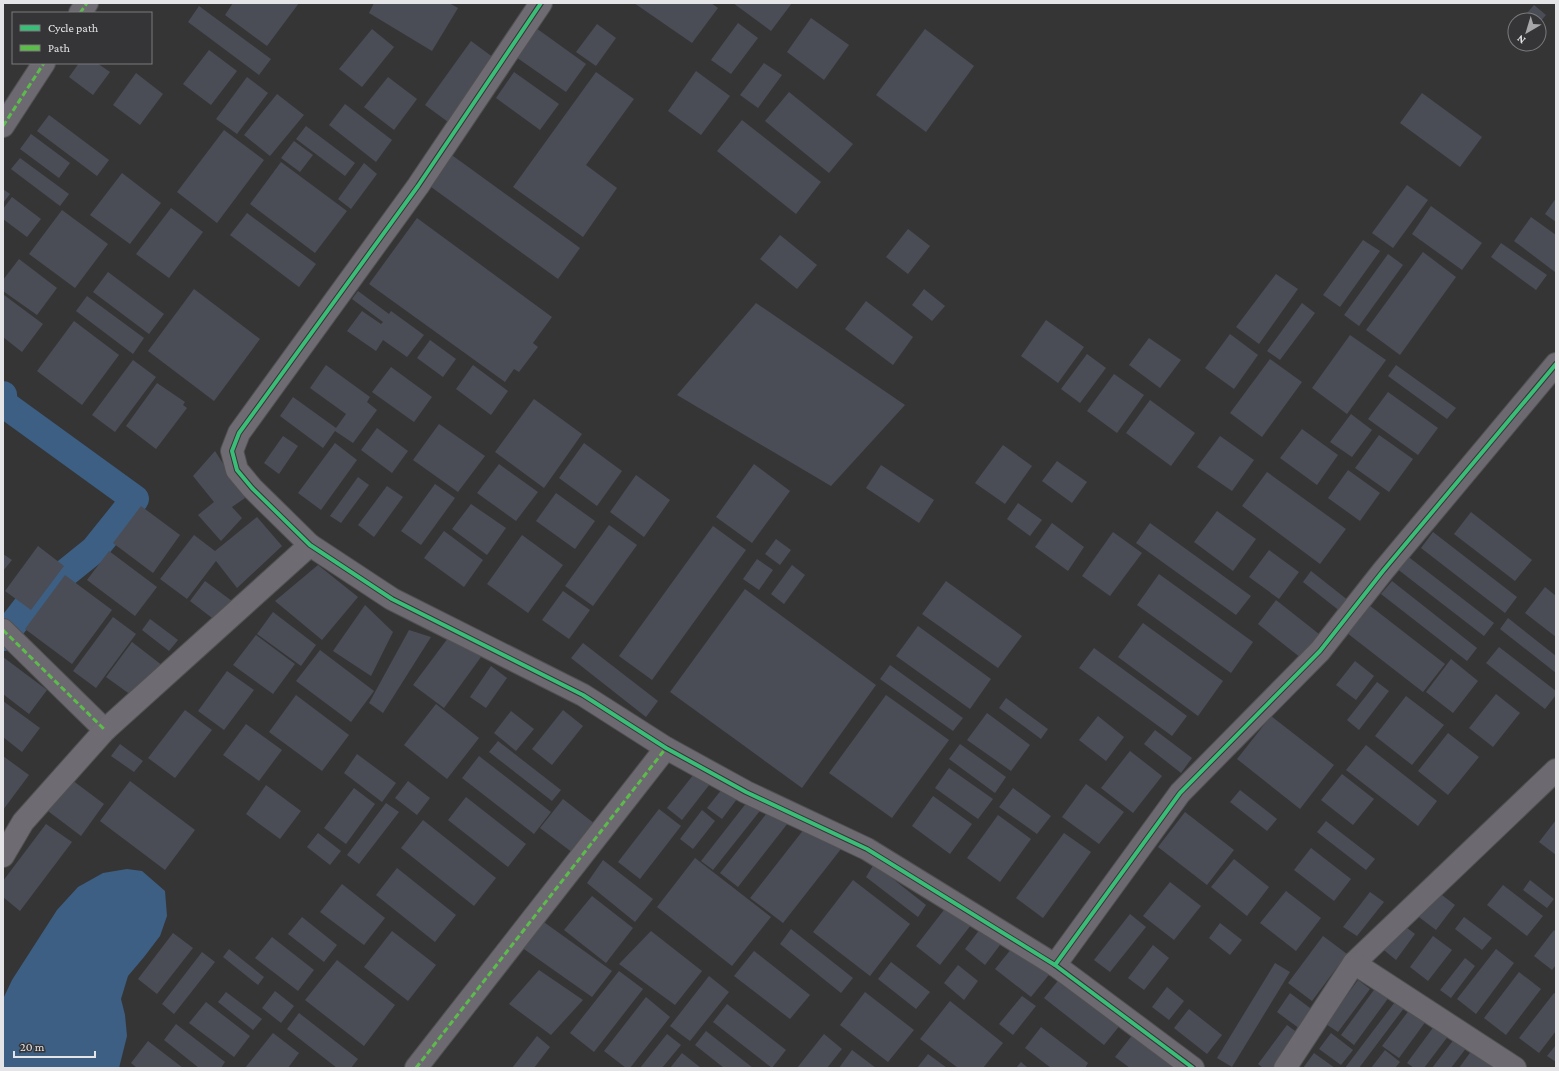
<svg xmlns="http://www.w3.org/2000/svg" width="1559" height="1071" font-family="'Crimson Pro',serif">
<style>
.water{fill:#3d5f84}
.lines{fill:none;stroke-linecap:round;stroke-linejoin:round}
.canal{stroke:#3d5f84;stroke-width:28}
.building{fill:#4a4d56}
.street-casing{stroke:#515152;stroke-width:24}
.secondary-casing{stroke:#515152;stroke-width:24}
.street{stroke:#6c6970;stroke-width:22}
.secondary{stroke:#6f6b72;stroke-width:22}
.quiet{stroke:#5cbc4b;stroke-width:3;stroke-dasharray:6 3;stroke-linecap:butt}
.cycleway-casing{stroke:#353437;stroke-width:6}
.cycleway{stroke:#3abd76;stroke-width:4}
</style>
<rect width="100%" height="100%" fill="#353536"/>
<polygon class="water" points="127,869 142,871 165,891 167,916 160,936 144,957 128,976 121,999 125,1015 127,1036 119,1068 3,1068 3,999 12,980 57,910 78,887 103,873"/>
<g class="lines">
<polyline class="canal" points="3,395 4,404 135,499 94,550 32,600 3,637"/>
</g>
<g class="building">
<polygon points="233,3 299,3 267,46 225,15"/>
<polygon points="374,3 449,3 458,8 432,51 369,13"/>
<polygon points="634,3 711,3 718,8 692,43"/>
<polygon points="733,3 792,3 771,31"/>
<polygon points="1534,5 1546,15 1539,23 1539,20 1521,20"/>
<polygon points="199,6 271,59 259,75 188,22"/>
<polygon points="811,18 849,45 824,80 787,52"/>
<polygon points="738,23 758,38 731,74 711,60"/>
<polygon points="597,24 616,38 596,66 576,52"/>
<polygon points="536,28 586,64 566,92 516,57"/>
<polygon points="372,29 394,47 362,87 339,69"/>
<polygon points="925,29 974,66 926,132 876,95"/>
<polygon points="471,41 494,58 448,122 425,105"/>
<polygon points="209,50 237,71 211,105 183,84"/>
<polygon points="79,63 97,63 110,72 93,95 69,77"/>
<polygon points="764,63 782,75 758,108 740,95"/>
<polygon points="696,71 730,96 701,135 668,111"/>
<polygon points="514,72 559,104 540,130 496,98"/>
<polygon points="596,72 634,99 586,165 617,188 583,237 513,187"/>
<polygon points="136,73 163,94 140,125 113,105"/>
<polygon points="247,77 268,93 237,134 216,119"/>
<polygon points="388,77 417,99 394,130 364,107"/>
<polygon points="789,92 853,144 829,173 765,121"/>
<polygon points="1422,93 1482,137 1460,167 1400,123"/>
<polygon points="277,94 304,115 270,156 244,135"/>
<polygon points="345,104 392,140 376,162 329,125"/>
<polygon points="49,115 109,160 97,176 37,131"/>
<polygon points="742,120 821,182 796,214 717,151"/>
<polygon points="306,126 355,163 345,176 296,139"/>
<polygon points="224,130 264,160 217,223 177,192"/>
<polygon points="31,134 70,163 59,178 20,149"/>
<polygon points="294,141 313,155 300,172 281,158"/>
<polygon points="449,153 580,248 558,279 427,184"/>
<polygon points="20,158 69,194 60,206 11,169"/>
<polygon points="281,162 347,211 315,253 250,204"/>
<polygon points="364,163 377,174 351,209 338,199"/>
<polygon points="122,173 161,203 130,244 90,215"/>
<polygon points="1407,185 1428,200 1393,248 1372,233"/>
<polygon points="3,189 10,194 3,203"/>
<polygon points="12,197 41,219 27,237 3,219 3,209"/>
<polygon points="1556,198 1556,222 1545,214"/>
<polygon points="1431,206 1482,243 1462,270 1412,234"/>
<polygon points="171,208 203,232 169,278 136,254"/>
<polygon points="62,210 108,244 75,288 29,254"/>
<polygon points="247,213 316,264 299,287 230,235"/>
<polygon points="1531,217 1556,235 1555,272 1514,241"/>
<polygon points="417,218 552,317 533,343 538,347 519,372 514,369 505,382 369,284"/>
<polygon points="908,229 930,246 908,274 886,257"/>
<polygon points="780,235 817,265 797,289 760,259"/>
<polygon points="1363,240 1380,251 1340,307 1323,295"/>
<polygon points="1501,243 1547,275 1536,290 1491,257"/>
<polygon points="1423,252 1456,277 1400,355 1366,330"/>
<polygon points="1388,254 1403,265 1359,326 1344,315"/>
<polygon points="19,259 57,288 37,315 3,291 3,280"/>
<polygon points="108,272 164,314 149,334 93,292"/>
<polygon points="1276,274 1298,289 1259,344 1236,327"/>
<polygon points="194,289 260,339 214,401 148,351"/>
<polygon points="924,289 945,306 932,321 912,305"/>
<polygon points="358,291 389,314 391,311 424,335 407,357 383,340 376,351 347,331 362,311 381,324 383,322 352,299"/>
<polygon points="4,295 43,324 22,352 3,337 3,296"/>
<polygon points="87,296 144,338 133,354 76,311"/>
<polygon points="866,301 913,337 893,365 845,329"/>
<polygon points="756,303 905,405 831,486 677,395"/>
<polygon points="1302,303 1315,313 1280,360 1267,351"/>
<polygon points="1046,320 1084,347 1058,383 1021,356"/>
<polygon points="74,321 119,355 82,405 37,371"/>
<polygon points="1230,334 1258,355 1234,389 1205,368"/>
<polygon points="1350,335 1386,360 1347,414 1312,388"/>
<polygon points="1149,338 1181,360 1160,388 1129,365"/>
<polygon points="430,340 456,359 443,377 417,358"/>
<polygon points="1087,354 1106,368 1080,403 1061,389"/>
<polygon points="1270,359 1302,382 1262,437 1230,413"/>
<polygon points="133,360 156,377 115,432 92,415"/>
<polygon points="326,365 370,397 367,402 377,410 353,443 335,431 323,448 280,416 293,397 336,428 346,414 310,388"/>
<polygon points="473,365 508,391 491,415 456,389"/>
<polygon points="1396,365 1456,408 1447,419 1388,376"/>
<polygon points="391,367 432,397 414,422 372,392"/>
<polygon points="1114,374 1144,395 1117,433 1087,411"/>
<polygon points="157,383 185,402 183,405 187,408 156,449 126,426"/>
<polygon points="1388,392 1438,428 1418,455 1368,419"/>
<polygon points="534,399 582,434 544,488 495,452"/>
<polygon points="1150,400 1195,433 1171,466 1126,433"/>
<polygon points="1351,414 1372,430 1352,457 1330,442"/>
<polygon points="439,424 485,456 458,492 413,460"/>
<polygon points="377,428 408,451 392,473 361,450"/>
<polygon points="1302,429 1338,455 1317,485 1280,458"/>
<polygon points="1379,435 1413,459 1389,492 1355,468"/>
<polygon points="283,436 298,446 279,474 264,463"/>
<polygon points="1220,436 1254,460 1232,491 1197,467"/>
<polygon points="335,443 357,460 321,510 298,493"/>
<polygon points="584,443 622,471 597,506 559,478"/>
<polygon points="1003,445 1032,466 1005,504 975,483"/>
<polygon points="215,451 245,498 232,507 242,518 221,541 198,515 214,502 193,476"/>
<polygon points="1057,461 1087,482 1072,503 1042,481"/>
<polygon points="499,464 538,492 516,521 477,493"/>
<polygon points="754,464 790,491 752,543 716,517"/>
<polygon points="881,465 934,500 919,523 866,488"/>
<polygon points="1348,470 1380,493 1360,521 1328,498"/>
<polygon points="1267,472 1346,529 1320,564 1242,506"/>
<polygon points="636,475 670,500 644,537 610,512"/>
<polygon points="358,477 369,485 341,523 330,516"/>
<polygon points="435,484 455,498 421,545 401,531"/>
<polygon points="387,486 403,497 374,537 358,525"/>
<polygon points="556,493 595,521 575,549 536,521"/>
<polygon points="1018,503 1042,520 1030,536 1007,519"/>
<polygon points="471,504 506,528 487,555 452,529"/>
<polygon points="141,506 180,535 153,573 113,543"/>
<polygon points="1217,511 1256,539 1233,571 1194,542"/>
<polygon points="1471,512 1532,560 1515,581 1454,534"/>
<polygon points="257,517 282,546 237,588 216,561 187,599 160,579 194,535 215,551"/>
<polygon points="1052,523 1084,547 1068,571 1035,547"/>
<polygon points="1150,523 1251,596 1236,615 1136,543"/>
<polygon points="609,525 637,545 593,606 565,586"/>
<polygon points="713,526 746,550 652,680 619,656"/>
<polygon points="444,531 483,560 464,587 424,558"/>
<polygon points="1113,532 1142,553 1110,596 1082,576"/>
<polygon points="1433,532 1517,597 1505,613 1421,548"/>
<polygon points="522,535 563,565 528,613 487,584"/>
<polygon points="776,539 791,550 780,565 765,554"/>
<polygon points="38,546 64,566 31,610 5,591"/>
<polygon points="1269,550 1299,572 1279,599 1249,577"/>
<polygon points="109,551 157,587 135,616 87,580"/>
<polygon points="3,554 12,560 3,571"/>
<polygon points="1406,555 1494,623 1484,636 1396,568"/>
<polygon points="757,559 773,570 759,590 743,579"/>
<polygon points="318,565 358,597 322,640 275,601"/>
<polygon points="792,565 805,575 784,604 771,594"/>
<polygon points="1311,571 1349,601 1341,612 1303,582"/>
<polygon points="1159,574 1253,642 1231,673 1137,605"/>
<polygon points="65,575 112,610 72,664 25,629"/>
<polygon points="205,581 232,601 216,621 190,601"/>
<polygon points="946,581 1022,636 998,668 922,614"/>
<polygon points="1392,581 1477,648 1467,661 1381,594"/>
<polygon points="1545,587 1556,596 1556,637 1525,613"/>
<polygon points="745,589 876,685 802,788 670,692"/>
<polygon points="563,591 590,610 569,639 542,620"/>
<polygon points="1276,600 1319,634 1301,658 1258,624"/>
<polygon points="365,605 393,632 371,676 333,651"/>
<polygon points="1369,605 1445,664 1423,692 1347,633"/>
<polygon points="273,612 316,645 301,666 257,634"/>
<polygon points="113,617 136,634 96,688 73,671"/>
<polygon points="1508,618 1556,656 1556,673 1500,629"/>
<polygon points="150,619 178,640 169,651 142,630"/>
<polygon points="1143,623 1223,681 1198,716 1118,657"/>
<polygon points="918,626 991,679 970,709 896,656"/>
<polygon points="409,630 431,637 383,713 369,703"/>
<polygon points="451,634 481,657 444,708 413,685"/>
<polygon points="256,635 295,664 273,694 233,665"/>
<polygon points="132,642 163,666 138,700 106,677"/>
<polygon points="583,643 658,701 646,717 571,658"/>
<polygon points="1499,647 1556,691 1556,695 1545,709 1486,663"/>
<polygon points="1094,648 1187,716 1172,736 1079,668"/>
<polygon points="320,650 374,691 351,722 296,681"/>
<polygon points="3,657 47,690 29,714 3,694"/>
<polygon points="1451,659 1478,681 1453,713 1426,692"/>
<polygon points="1355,661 1374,676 1356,700 1336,685"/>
<polygon points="890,665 963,718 953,731 880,679"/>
<polygon points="491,666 507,678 486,708 470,697"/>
<polygon points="227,671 254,690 224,730 198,711"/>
<polygon points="1377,682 1389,691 1359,730 1347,720"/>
<polygon points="1496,694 1520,713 1493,747 1469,728"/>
<polygon points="296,695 349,735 322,771 269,732"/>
<polygon points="886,695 949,740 892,818 829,773"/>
<polygon points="1406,696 1444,725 1412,765 1375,736"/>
<polygon points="1006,698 1048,729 1041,739 999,708"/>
<polygon points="3,701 40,728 22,752 3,737"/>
<polygon points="436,704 479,738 447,779 404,745"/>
<polygon points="185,710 212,730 175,778 148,758"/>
<polygon points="563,710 583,726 552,765 532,749"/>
<polygon points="511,711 534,729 516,751 494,733"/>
<polygon points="987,713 1030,745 1011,771 967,740"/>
<polygon points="1098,716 1124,737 1106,761 1079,740"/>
<polygon points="1271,716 1334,765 1300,809 1237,759"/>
<polygon points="246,724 282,750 259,781 223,755"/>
<polygon points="1155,730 1192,758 1181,773 1144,744"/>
<polygon points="1448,733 1479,757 1448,795 1418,771"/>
<polygon points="498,741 561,790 552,801 489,752"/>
<polygon points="120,744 143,761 134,772 111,756"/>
<polygon points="960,744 1006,777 995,793 949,759"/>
<polygon points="1366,745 1437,801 1418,826 1346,770"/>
<polygon points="1130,751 1162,776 1133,813 1101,788"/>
<polygon points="357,754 396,783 382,802 344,773"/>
<polygon points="3,756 29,775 3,810"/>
<polygon points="479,756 551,812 534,834 462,778"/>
<polygon points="949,768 993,799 978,819 935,788"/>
<polygon points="698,769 713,780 682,820 667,808"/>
<polygon points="1342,774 1374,799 1353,825 1321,800"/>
<polygon points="72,780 104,804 81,836 48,811"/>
<polygon points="130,781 195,830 165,870 100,821"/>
<polygon points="408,781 430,798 417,815 395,798"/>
<polygon points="726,784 740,795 722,819 707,808"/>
<polygon points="1086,784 1124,812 1099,844 1062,817"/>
<polygon points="266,785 301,811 280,839 246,814"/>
<polygon points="354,788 375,804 346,844 324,828"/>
<polygon points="1013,788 1051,816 1037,834 999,807"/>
<polygon points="1240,790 1277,819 1267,831 1230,802"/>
<polygon points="933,796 972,824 950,854 912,826"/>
<polygon points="466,797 526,844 508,867 448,820"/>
<polygon points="751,797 763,807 713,870 701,861"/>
<polygon points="563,799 595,824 573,853 540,828"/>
<polygon points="386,803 399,812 359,864 347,855"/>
<polygon points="659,809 681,826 640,879 618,862"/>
<polygon points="770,809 788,823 738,887 720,873"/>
<polygon points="702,810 715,821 693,849 680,839"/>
<polygon points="1185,812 1234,850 1207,885 1158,847"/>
<polygon points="998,815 1031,839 1000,882 967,858"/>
<polygon points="423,820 496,878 474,906 401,848"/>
<polygon points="1556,820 1556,855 1539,842"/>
<polygon points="1326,821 1375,859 1366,870 1317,832"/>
<polygon points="46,824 72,842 20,911 3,897 3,881"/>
<polygon points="808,824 841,849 783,923 750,898"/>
<polygon points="318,833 341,851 330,865 307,847"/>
<polygon points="1064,833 1091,852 1043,918 1016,898"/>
<polygon points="1311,848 1351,879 1334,901 1294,870"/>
<polygon points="695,858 771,917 732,966 657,907"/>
<polygon points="1234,859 1269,887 1247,916 1211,887"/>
<polygon points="603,860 653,899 635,922 587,883"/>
<polygon points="874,864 926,905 918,917 866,877"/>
<polygon points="397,868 456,915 435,942 376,895"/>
<polygon points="853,880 910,924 870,976 813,932"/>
<polygon points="1530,880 1554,899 1547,908 1523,890"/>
<polygon points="1170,882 1201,906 1174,940 1143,916"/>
<polygon points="342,884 385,918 364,945 320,912"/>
<polygon points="1503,885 1543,916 1527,936 1487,905"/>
<polygon points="1434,889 1455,905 1436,930 1415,914"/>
<polygon points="1286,891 1321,918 1296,951 1260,923"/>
<polygon points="1370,892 1384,902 1357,936 1343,927"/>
<polygon points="592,896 633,928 606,963 564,930"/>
<polygon points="947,906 971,925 940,965 916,946"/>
<polygon points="1130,914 1146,927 1110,972 1094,960"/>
<polygon points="302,917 337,945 324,962 288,934"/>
<polygon points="1464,917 1492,938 1482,950 1455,929"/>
<polygon points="541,920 612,971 592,997 521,947"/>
<polygon points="1398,921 1415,934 1396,960 1379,946"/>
<polygon points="1220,923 1242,940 1230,955 1209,938"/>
<polygon points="983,925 1003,941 985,965 965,949"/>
<polygon points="791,929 853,978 841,993 780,944"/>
<polygon points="1554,930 1556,932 1556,965 1552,970 1534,956"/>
<polygon points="392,931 436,965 408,1001 364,967"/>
<polygon points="651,931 702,971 675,1005 619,964"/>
<polygon points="173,933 193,948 157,994 138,979"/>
<polygon points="1323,936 1347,954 1312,1001 1288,983"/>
<polygon points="1433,936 1452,950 1428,981 1410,967"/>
<polygon points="272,937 314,970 298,991 255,958"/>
<polygon points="1016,943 1052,971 1031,997 995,969"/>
<polygon points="1153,945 1169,958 1144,990 1128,978"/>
<polygon points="229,949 264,977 258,985 223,957"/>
<polygon points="1496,949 1514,963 1476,1014 1457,999"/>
<polygon points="754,951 810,995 790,1019 734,976"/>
<polygon points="202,952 215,962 174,1014 162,1004"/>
<polygon points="1465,958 1475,966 1451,998 1440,990"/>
<polygon points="337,960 395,1005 364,1046 305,1000"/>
<polygon points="891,962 930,992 916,1009 878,979"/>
<polygon points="1275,963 1290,972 1232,1067 1217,1058"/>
<polygon points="958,965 978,981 964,1000 944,983"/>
<polygon points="539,970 583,1000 551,1035 509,1004"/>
<polygon points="619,971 643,989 594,1052 570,1033"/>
<polygon points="1519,972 1541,989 1506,1035 1484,1018"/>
<polygon points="709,976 729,992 690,1041 670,1026"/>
<polygon points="1061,977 1121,1024 1104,1045 1044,998"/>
<polygon points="1358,980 1370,989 1338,1032 1326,1024"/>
<polygon points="1379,983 1392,993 1354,1045 1341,1035"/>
<polygon points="1167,987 1184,1001 1169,1020 1152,1007"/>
<polygon points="275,991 294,1006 281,1023 262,1008"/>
<polygon points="226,992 262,1019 253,1030 218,1002"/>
<polygon points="865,992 914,1030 888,1062 840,1025"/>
<polygon points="1290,993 1314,1011 1300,1029 1277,1012"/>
<polygon points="1554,993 1556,994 1556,1031 1539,1053 1519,1038"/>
<polygon points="1022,996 1036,1006 1013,1035 999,1024"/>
<polygon points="646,997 670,1017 630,1068 626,1068 604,1051"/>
<polygon points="1398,998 1407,1004 1359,1068 1345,1068"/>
<polygon points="950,1001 1003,1043 983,1068 958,1068 920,1039"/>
<polygon points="206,1002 250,1036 234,1057 189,1023"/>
<polygon points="727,1004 786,1050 772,1068 713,1022"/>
<polygon points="1413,1005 1429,1017 1399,1058 1382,1046"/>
<polygon points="1189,1009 1222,1035 1207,1054 1174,1028"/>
<polygon points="299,1013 358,1059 351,1068 337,1068 287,1029"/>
<polygon points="176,1024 225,1062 221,1068 199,1068 164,1040"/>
<polygon points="1287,1025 1302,1036 1278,1068 1263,1068 1258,1064"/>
<polygon points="1435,1025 1449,1035 1424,1068 1414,1068 1407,1063"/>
<polygon points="1041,1027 1088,1063 1085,1068 1051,1068 1025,1048"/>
<polygon points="706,1031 753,1068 724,1068 695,1045"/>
<polygon points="273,1033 299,1053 288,1068 245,1068"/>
<polygon points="1134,1033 1180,1068 1130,1068 1115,1057"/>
<polygon points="1331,1033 1353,1050 1341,1065 1319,1049"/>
<polygon points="667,1034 681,1045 662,1068 640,1068"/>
<polygon points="824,1034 842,1049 827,1068 797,1068"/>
<polygon points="537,1036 550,1047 534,1068 512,1068"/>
<polygon points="1455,1038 1467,1047 1451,1068 1432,1068"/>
<polygon points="148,1041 183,1068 137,1068 131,1063"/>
<polygon points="1556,1045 1556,1062 1547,1056"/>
<polygon points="852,1050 876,1068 839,1068"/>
<polygon points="1385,1050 1400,1062 1395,1068 1371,1068"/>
<polygon points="1472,1050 1496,1068 1459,1068"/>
<polygon points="682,1053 701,1068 670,1068"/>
<polygon points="1314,1053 1335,1068 1303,1068"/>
<polygon points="928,1054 947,1068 917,1068"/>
<polygon points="1021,1062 1028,1068 1016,1068"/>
</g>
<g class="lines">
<defs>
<g id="street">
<polyline points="80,13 87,3"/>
<polyline points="3,126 44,63"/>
<polyline points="310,545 392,599 583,695 666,748 746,792 867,849 1055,965 1193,1068"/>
<polyline points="3,630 105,730"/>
<polyline points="1354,963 1556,770"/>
<polyline points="1055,965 1180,793 1320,651 1383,571 1556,364"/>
<polyline points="416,1068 666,748"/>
<polyline points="1285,1068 1354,963 1515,1068"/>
</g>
<polyline id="secondary" points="3,856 23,822 105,730 310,545 252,488 237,470 232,451 239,433 418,186 541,3"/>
</defs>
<use href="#street" class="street-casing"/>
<use href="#secondary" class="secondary-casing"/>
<use href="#street" class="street"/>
<use href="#secondary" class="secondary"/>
<g class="quiet">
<polyline points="80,13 87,3"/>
<polyline points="3,126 44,63"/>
<polyline points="3,630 105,730"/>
<polyline points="416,1068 666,748"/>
</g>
<defs>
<g id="cycleway">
<polyline points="541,3 418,186 239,433 232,451 237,470 252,488 310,545 392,599 583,695 666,748 746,792 867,849 1055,965 1193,1068"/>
<polyline points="1055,965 1180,793 1320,651 1383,571 1556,364"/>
</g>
</defs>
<use href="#cycleway" class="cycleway-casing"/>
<use href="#cycleway" class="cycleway"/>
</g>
<rect width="1559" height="1071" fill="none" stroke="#e5e5e7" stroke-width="8"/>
<rect x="12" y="12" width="140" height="52" fill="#353437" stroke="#7b7b7d"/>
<rect x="20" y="25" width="20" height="6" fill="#3abd76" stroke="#7b7b7d"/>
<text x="48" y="32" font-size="12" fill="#e5e5e7">Cycle path</text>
<rect x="20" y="45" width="20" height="6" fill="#5cbc4b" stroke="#7b7b7d"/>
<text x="48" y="52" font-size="12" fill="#e5e5e7">Path</text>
<g transform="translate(1527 32) rotate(218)"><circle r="19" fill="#353437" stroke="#7b7b7d"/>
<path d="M0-3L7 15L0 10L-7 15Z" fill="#a7a7a9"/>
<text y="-6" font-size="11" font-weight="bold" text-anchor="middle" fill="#e5e5e7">N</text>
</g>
<path d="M14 1051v6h81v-6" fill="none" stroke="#e5e5e7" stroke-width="2"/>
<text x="20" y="1051" font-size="12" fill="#e5e5e7" stroke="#353437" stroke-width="3" paint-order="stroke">20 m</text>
</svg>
